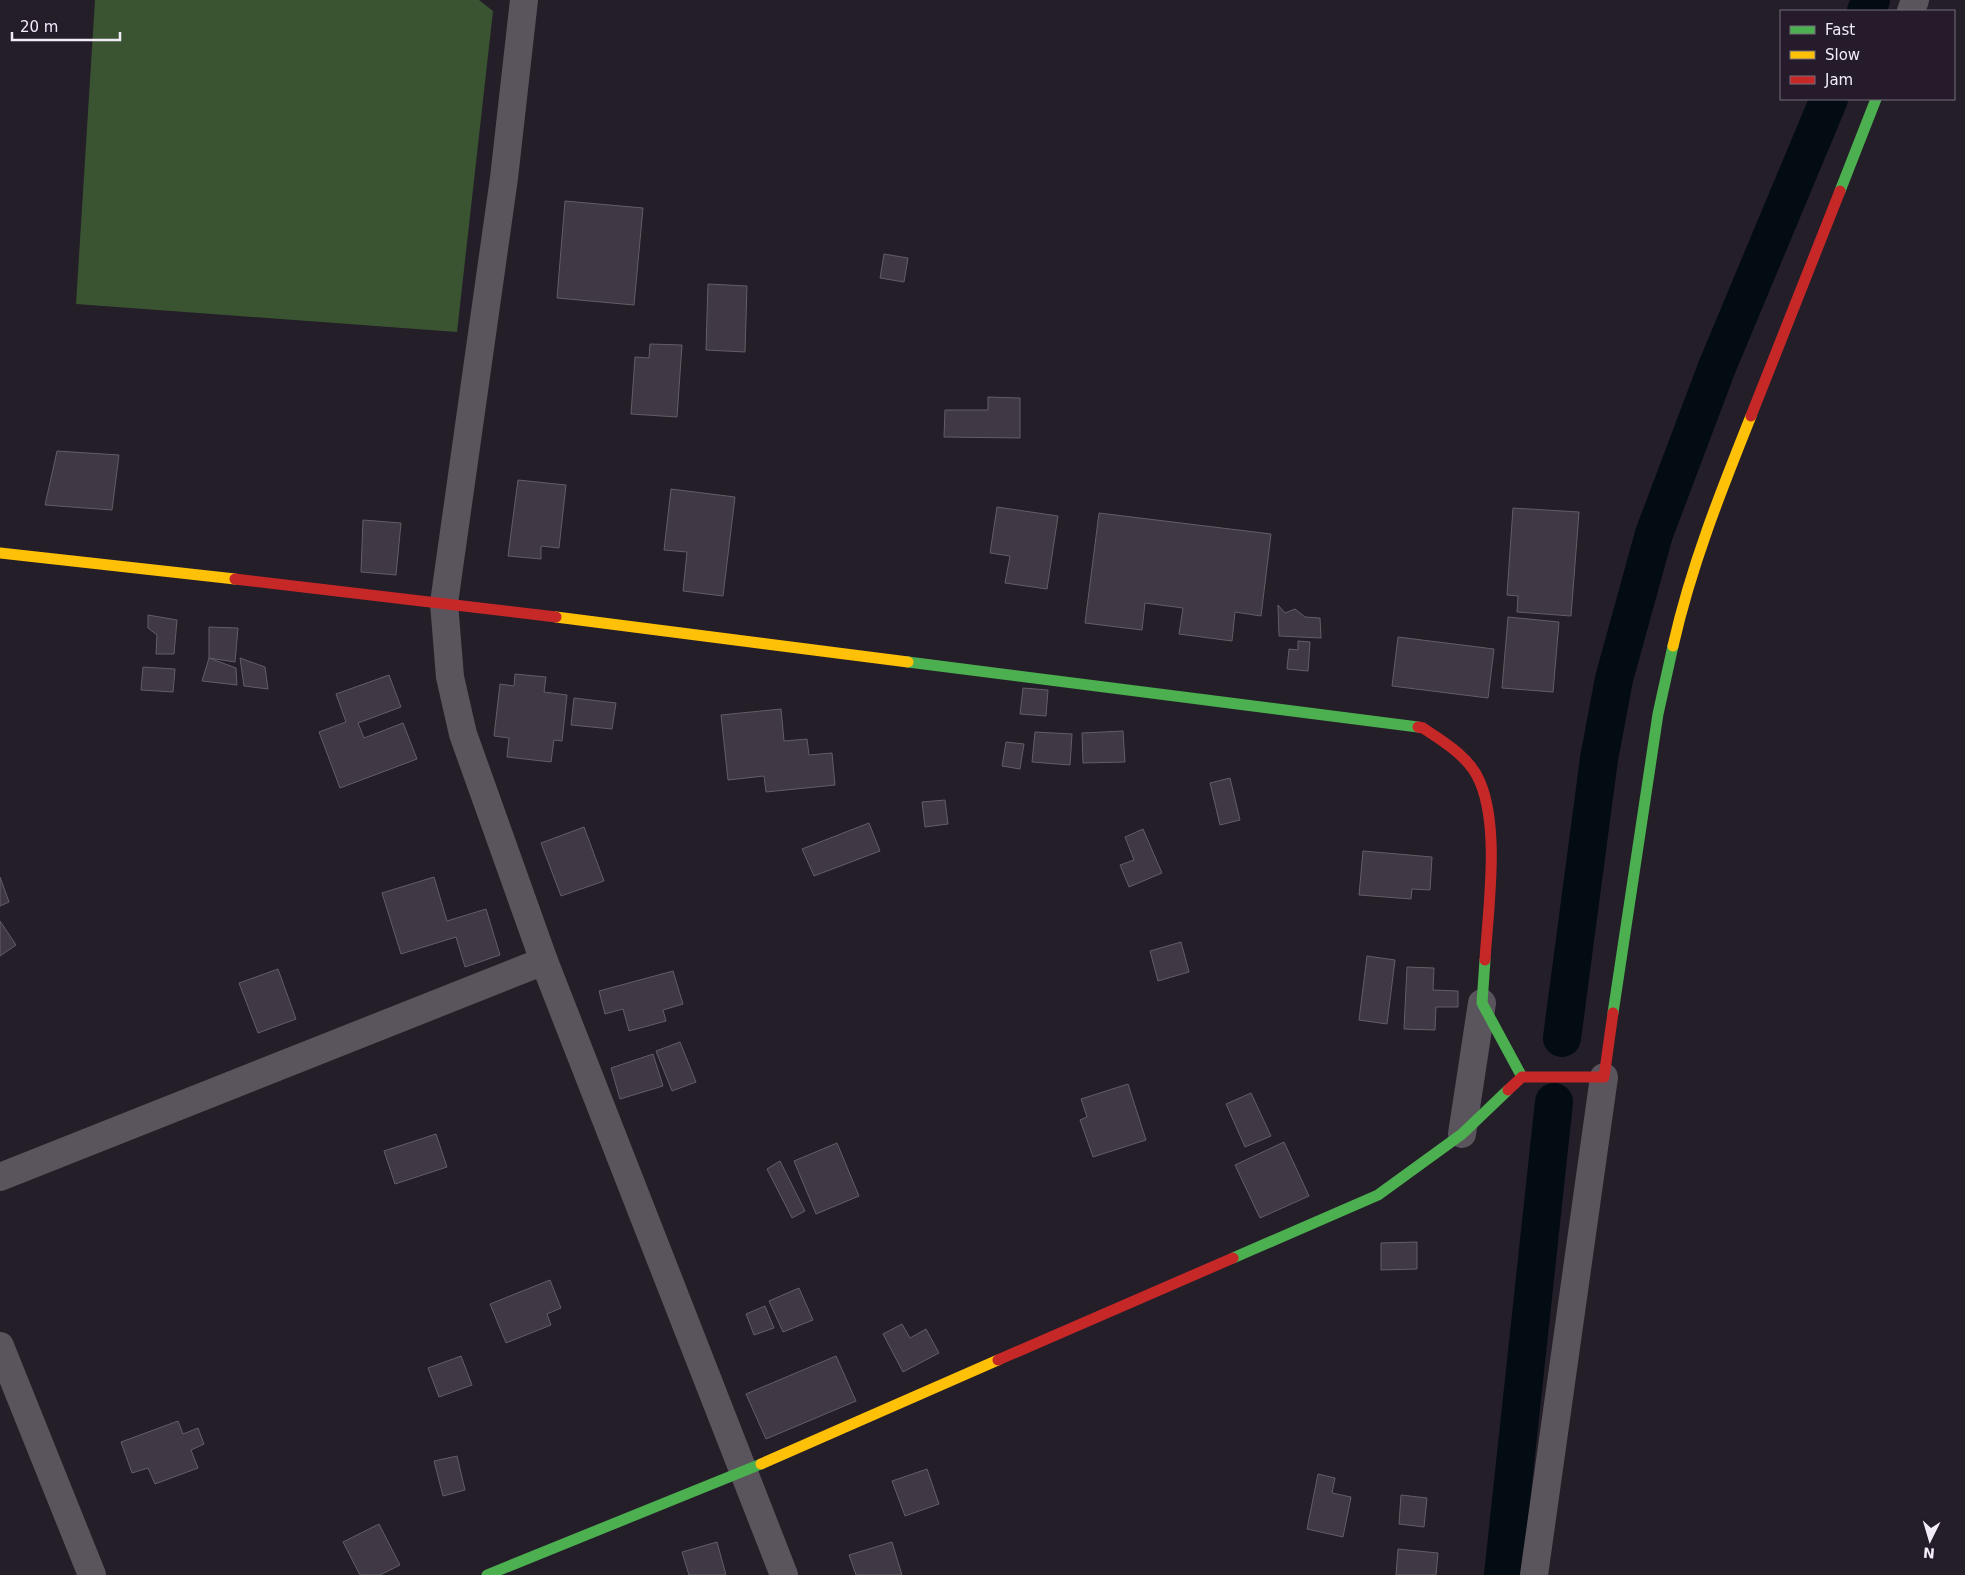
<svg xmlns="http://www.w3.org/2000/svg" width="1965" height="1575" font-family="'DejaVu Sans',sans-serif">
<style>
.forest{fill:#3a5432}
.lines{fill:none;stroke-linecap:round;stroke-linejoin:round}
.canal{stroke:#030b13;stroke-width:38}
.building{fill:#403845;stroke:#635d66}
.street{stroke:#5a555d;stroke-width:28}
.fast{stroke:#4caf50;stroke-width:11}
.slow{stroke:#ffc107;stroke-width:11}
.jam{stroke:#c62828;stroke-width:11}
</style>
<rect width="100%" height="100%" fill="#241e28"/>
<polygon class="forest" points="95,0 479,0 493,11 457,332 76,304"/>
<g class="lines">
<g class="canal">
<polyline points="1866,11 1871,0"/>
<polyline points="1562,1038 1599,759 1614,679 1654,534 1717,367 1829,99"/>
<polyline points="1503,1575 1554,1102"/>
</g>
</g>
<g class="building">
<polygon points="565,201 643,208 634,305 557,298"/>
<polygon points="884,254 908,258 904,282 880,278"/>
<polygon points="708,284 747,286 745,352 706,350"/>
<polygon points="650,344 682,345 677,417 631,414 635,357 649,358"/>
<polygon points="988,397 1020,398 1020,438 944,437 945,410 988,410"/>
<polygon points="57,451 119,455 112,510 45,505"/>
<polygon points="518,480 566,485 559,548 541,546 541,559 508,556"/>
<polygon points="671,489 735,497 723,596 683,591 687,552 664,550"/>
<polygon points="997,507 1058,516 1047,589 1005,583 1010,556 990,553"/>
<polygon points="1513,508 1579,512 1571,616 1517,612 1518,596 1507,595"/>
<polygon points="1099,513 1271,534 1261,616 1235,612 1232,641 1179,634 1183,608 1145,603 1142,630 1085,623"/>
<polygon points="363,520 401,523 396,575 361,572"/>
<polygon points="1278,605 1285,613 1295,609 1305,617 1320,618 1321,638 1279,636"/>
<polygon points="148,615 177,620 174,654 156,654 157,635 148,628"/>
<polygon points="1508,617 1559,622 1553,692 1502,688"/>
<polygon points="209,627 238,628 235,662 209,658"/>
<polygon points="1398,637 1494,649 1488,698 1392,686"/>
<polygon points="1298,641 1310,642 1308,671 1287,669 1289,649 1298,650"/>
<polygon points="209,658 236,668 237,685 202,681"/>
<polygon points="240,658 265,667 268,689 244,686"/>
<polygon points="143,667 175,669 173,692 141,690"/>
<polygon points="515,674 546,677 544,692 567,695 562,741 554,740 551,762 507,757 509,738 494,736 500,684 514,686"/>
<polygon points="389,675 401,707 358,723 364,738 403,723 417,759 340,788 319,732 346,722 336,694"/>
<polygon points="1023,688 1048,690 1046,716 1020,714"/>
<polygon points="574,698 616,703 612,729 571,725"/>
<polygon points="781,709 784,741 807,739 809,755 832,753 835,785 766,792 764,776 728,780 721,715"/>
<polygon points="1123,731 1125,762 1083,763 1082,733"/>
<polygon points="1035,732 1072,734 1070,765 1032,762"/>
<polygon points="1006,742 1024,744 1020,769 1002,766"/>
<polygon points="1230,778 1240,820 1220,825 1210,783"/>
<polygon points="945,800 948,824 925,827 922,802"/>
<polygon points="869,823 880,851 814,876 802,849"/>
<polygon points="584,827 604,881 561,896 541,843"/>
<polygon points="1143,829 1162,873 1129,887 1120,865 1134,860 1125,837"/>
<polygon points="1363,851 1432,857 1430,890 1412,889 1411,899 1359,895"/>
<polygon points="0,877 9,902 0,906"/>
<polygon points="434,877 447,921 486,909 500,955 465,967 456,937 401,954 382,893"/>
<polygon points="0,921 16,945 0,956"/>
<polygon points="1181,942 1189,972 1158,981 1150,951"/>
<polygon points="1367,956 1395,960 1387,1024 1359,1020"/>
<polygon points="1407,967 1434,968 1433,990 1458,991 1458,1007 1436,1007 1435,1030 1404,1029"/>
<polygon points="278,969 296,1019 258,1033 239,983"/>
<polygon points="673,971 683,1004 663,1010 666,1021 629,1031 623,1009 605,1014 599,991"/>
<polygon points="680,1042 696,1082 672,1091 656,1051"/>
<polygon points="653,1054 663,1086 620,1099 611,1068"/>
<polygon points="1128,1084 1146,1140 1093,1157 1080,1120 1087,1117 1081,1099"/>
<polygon points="1251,1093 1271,1136 1245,1147 1226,1104"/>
<polygon points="436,1134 447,1167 395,1184 384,1151"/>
<polygon points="1284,1142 1309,1196 1260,1218 1235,1165"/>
<polygon points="837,1143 859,1196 816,1214 794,1161"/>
<polygon points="780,1161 805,1211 792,1218 767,1169"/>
<polygon points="1417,1242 1417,1269 1381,1270 1381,1243"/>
<polygon points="550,1280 561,1308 547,1314 551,1325 506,1343 490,1304"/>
<polygon points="799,1288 813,1320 783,1332 769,1301"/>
<polygon points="765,1306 774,1328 754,1335 746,1314"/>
<polygon points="902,1324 910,1338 926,1329 939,1353 903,1372 883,1334"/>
<polygon points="461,1356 472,1385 439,1397 428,1368"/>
<polygon points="836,1356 856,1401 766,1439 746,1394"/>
<polygon points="178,1421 183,1434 198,1428 204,1444 191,1450 198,1468 155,1484 148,1468 132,1473 121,1442"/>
<polygon points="457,1456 465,1490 443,1496 434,1461"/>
<polygon points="927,1469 939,1504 905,1516 892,1481"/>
<polygon points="1318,1474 1335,1478 1332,1493 1351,1497 1343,1537 1307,1529"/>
<polygon points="1401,1495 1427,1498 1424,1527 1399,1524"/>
<polygon points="379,1524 400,1565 380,1575 360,1575 343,1542"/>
<polygon points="717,1542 726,1575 689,1575 682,1552"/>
<polygon points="892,1542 902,1575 856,1575 849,1555"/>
<polygon points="1398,1549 1438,1553 1436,1575 1396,1575"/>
</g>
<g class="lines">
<g class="street">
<polyline points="524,0 504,178 444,603 450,677 463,734 544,961 784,1575"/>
<polyline points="1911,11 1915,0"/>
<polyline points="1462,1134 1482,1003"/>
<polyline points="0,1177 544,961"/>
<polyline points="0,1346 92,1575"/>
<polyline points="1534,1575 1604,1077"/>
</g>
<g class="fast">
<polyline points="1840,191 1876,99"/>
<polyline points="908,662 1418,727"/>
<polyline points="1485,960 1482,1003 1522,1077"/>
<polyline points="1613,1013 1658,714 1673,646"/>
<polyline points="1233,1258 1378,1195 1462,1134 1508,1090"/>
<polyline points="487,1575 761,1464"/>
</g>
<g class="slow">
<polyline points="0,553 235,579"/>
<polyline points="556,617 908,662"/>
<path d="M1673,646C1691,566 1721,491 1751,416"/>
<polyline points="761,1464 998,1360"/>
</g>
<g class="jam">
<polyline points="1751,416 1840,191"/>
<polyline points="235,579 556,617"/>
<path d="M1418,727L1423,728C1444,742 1470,757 1480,782C1500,829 1488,909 1485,960"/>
<polyline points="1508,1090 1522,1077 1604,1077 1613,1013"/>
<polyline points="998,1360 1233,1258"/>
</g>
</g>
<rect x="1780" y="10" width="175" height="90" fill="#251b2b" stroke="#776f7d"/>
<rect x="1790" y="26" width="25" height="8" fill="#4caf50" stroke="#776f7d"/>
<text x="1825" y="35" font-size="15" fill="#f2ecf7">Fast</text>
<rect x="1790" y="51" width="25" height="8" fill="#ffc107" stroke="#776f7d"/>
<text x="1825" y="60" font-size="15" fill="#f2ecf7">Slow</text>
<rect x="1790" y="76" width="25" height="8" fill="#c62828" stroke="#776f7d"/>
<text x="1825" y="85" font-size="15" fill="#f2ecf7">Jam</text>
<g transform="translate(1930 1540) rotate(185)" stroke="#251b2b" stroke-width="4" paint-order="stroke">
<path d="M0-4L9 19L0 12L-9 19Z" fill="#f2ecf7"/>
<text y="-8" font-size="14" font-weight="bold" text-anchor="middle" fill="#f2ecf7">N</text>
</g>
<path d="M12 32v8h108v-8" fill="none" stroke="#f2ecf7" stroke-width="2.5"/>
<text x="20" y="32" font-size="15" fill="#f2ecf7" stroke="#251b2b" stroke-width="4" paint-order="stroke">20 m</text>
</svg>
